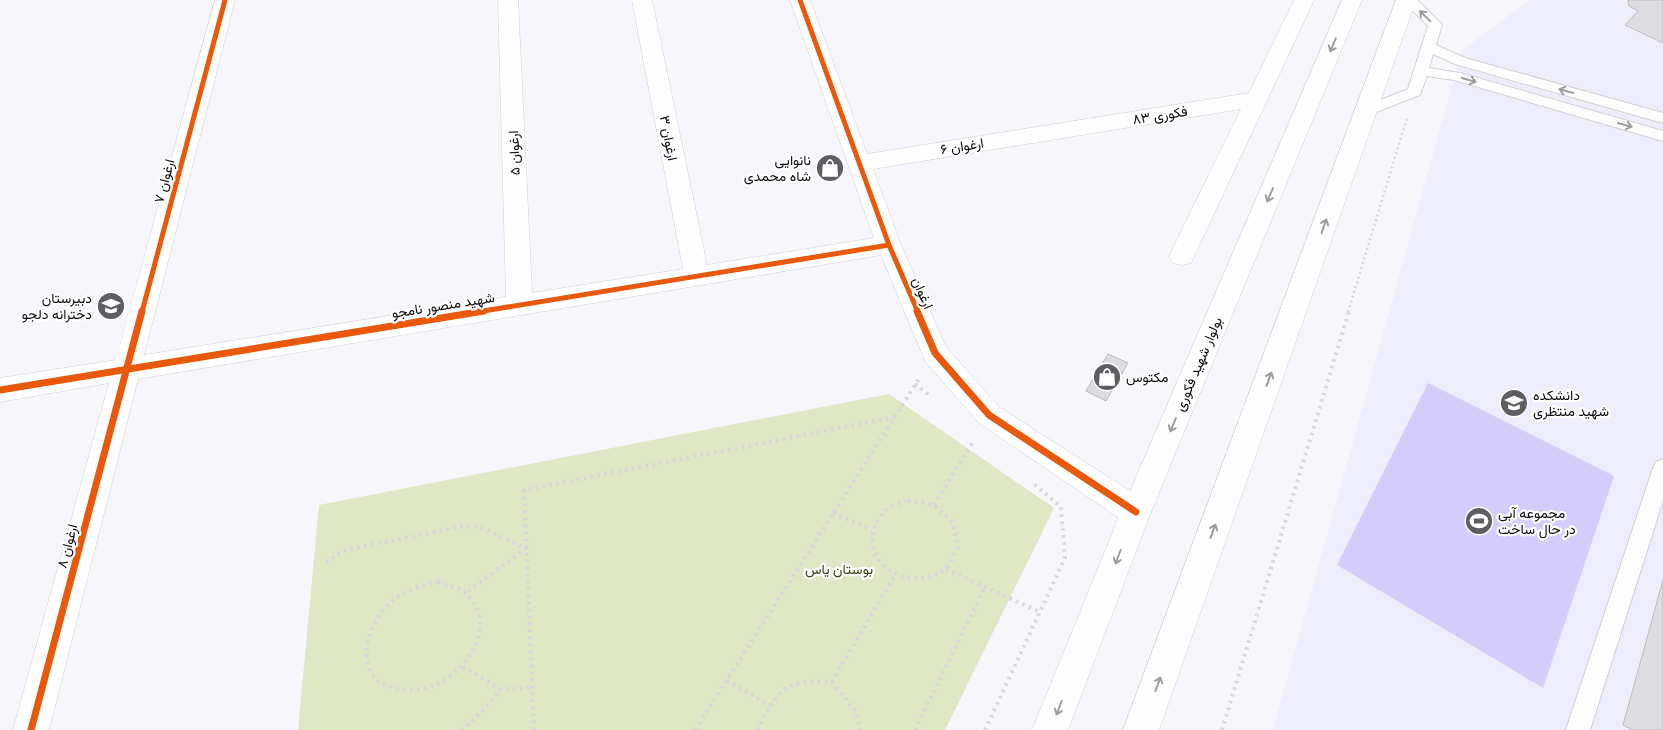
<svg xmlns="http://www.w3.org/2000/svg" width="1663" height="730" font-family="Lato,Vazirmatn,sans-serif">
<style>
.built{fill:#eeedfb}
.green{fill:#dfe7c5}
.water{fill:#d4cdfc}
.building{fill:#dddde1;stroke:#bababe}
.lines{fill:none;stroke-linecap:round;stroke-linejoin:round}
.lane-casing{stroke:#d0d0d5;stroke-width:2}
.street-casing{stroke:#d0d0d5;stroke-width:1}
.secondary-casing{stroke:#d0d0d5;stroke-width:1}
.path-far1{stroke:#d7d7d9;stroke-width:2.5;stroke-dasharray:2 3;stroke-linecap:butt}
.path{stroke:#d7d7d9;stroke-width:4;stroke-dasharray:2.5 4.5;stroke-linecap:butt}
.lane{fill:#fefefe;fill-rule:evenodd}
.street{fill:#fefefe;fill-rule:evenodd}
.secondary{fill:#fefefe;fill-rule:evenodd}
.cycleway-far1-casing{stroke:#fff;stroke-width:8}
.cycleway-casing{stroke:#fff;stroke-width:10}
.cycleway-far1{stroke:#e8590c;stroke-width:5}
.cycleway{stroke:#e8590c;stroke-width:7}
.oneway{stroke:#9d9d9f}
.labels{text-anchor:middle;stroke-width:4.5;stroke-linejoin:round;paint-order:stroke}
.street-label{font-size:14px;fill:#0c0b10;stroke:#fff}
.poi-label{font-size:14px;fill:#0c0b10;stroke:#fff;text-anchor:start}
.park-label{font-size:14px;fill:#373f0c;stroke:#fff}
</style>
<rect width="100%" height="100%" fill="#f6f6fb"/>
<polygon class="built" points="1530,0 1663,0 1663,730 1273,730 1462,50"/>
<polygon class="green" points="889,394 1054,508 945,730 298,730 319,505"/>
<polygon class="water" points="1428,383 1614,476 1543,688 1337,565"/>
<g class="building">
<polygon points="1628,0 1663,0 1663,43 1625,25 1638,11 1629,6"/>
<polygon points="1108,354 1128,363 1106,401 1086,391"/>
<polygon points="1663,580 1663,730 1632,730 1623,725"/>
</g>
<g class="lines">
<defs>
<g id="lane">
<polygon points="1402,0 1417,0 1440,22 1442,25 1436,45 1465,58 1663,113 1663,123 1455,64 1433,54 1429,68 1460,73 1663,131 1663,141 1454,80 1427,76 1420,95 1371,114 1361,114 1358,111 1361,108 1408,89 1428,26"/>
<polygon points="1663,459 1663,500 1590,730 1566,730 1653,468 1656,462"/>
</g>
<polygon id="street" points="215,0 235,0 144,355 506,297 498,0 518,0 532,293 683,269 632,0 652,0 707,265 874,238 790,0 810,0 867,154 1249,93 1294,0 1314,0 1191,263 1182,265 1173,263 1169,256 1241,109 873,169 901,245 946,347 999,407 1147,502 1151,512 1147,522 1136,526 1125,522 979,423 925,361 881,255 138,379 49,730 13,730 109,383 0,402 0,378 116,360"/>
<g id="secondary">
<polygon points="1342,0 1362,0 1151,512 1068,730 1032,730 1121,512"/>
<polygon points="1396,0 1416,0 1159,730 1123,730"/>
</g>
</defs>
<use href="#lane" class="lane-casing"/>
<use href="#street" class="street-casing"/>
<use href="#secondary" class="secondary-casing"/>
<polyline class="path-far1" points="1348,312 1407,118"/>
<g class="path">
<polyline points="915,384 929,395"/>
<path d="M908,500L934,505L953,523L958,547C954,554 950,566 944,570C902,598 849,552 884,512C889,506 901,503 908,500Z"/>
<polyline points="934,505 974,440"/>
<polyline points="833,513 872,530"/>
<polyline points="326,562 342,551 464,526 480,527 526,548 467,592"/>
<polyline points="946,569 1040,612"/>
<path d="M438,582C446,585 456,587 463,591C466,593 469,597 471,599C494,626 470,666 443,681C432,688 419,690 407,689C398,689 389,688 381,683C352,662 372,614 396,598C408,589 423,585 438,582Z"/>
<polyline points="463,667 501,689 532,688"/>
<polyline points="727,680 770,706"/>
<polyline points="832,682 895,575"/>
<polyline points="461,730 474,720 501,689"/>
<polyline points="534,730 524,490 895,417"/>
<polyline points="695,730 919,379"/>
<path d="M757,730C780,688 782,680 832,682L855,710L861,730"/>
<polyline points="915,730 985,587"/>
<polyline points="985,730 1065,558 1061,507 1033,483"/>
<polyline points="1222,730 1349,311"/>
</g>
<use href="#lane" class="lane"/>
<use href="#street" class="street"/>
<use href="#secondary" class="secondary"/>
<defs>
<g id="cycleway-far1">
<polyline points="800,0 889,245 918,312"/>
<polyline points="142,312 225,0"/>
<polyline points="477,312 889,245"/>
</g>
<g id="cycleway">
<polyline points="917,311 935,353 989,415 1136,512"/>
<polyline points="0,390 484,311"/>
<polyline points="31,730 142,311"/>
</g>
</defs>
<use href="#cycleway-far1" class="cycleway-far1-casing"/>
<use href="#cycleway" class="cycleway-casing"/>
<use href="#cycleway-far1" class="cycleway-far1"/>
<use href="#cycleway" class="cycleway"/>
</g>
<defs><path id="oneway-shaft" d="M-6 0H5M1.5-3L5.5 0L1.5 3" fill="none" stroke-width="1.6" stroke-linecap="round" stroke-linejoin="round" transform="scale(1.25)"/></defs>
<g class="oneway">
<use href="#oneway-shaft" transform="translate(1425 16) rotate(-136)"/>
<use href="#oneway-shaft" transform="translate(1333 45) rotate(113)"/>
<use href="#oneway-shaft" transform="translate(1469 80) rotate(16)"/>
<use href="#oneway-shaft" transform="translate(1566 91) rotate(-164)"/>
<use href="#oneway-shaft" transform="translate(1625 125) rotate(16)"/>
<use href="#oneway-shaft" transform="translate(1270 195) rotate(113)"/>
<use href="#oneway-shaft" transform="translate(1324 226) rotate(-70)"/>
<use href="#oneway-shaft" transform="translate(1269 379) rotate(-70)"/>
<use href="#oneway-shaft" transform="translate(1173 425) rotate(113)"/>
<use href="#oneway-shaft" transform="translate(1213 531) rotate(-70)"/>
<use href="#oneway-shaft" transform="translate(1118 557) rotate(111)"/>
<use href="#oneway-shaft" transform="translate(1158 684) rotate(-70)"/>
<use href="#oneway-shaft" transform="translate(1059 708) rotate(111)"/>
</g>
<defs>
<symbol id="shop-disc" viewBox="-11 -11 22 22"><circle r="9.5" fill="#5e5d62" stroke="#fff"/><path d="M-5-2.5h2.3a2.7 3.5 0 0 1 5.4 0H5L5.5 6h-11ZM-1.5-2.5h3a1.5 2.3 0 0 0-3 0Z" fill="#fff"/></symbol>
<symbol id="school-disc" viewBox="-11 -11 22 22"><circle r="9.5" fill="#5e5d62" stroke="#fff"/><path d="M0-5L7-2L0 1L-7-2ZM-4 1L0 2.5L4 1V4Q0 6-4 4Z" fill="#fff"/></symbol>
<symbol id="university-disc" viewBox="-11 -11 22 22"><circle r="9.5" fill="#5e5d62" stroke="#fff"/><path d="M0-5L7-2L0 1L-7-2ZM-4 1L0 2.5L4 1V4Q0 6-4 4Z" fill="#fff"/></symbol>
<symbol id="stadium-disc" viewBox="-11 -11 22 22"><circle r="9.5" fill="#5e5d62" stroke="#fff"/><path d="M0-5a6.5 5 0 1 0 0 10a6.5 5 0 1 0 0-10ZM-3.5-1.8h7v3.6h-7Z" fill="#fff"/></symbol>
</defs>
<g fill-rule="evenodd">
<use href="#shop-disc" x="814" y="152" width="32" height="32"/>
<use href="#school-disc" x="95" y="290" width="32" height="32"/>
<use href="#shop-disc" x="1091" y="361" width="32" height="32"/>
<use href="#university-disc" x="1498" y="387" width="32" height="32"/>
<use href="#stadium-disc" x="1463" y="505" width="32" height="32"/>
</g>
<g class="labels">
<g class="street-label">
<text transform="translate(1160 115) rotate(-9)" y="5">فکوری ۸۳</text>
<text transform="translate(669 138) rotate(79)" y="5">ارغوان ۳</text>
<text transform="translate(962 146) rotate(-9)" y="5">ارغوان ۶</text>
<text transform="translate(514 153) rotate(-92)" y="5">ارغوان ۵</text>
<text transform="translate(164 181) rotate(-75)" y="5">ارغوان ۷</text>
<text transform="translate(923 293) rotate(67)" y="5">ارغوان</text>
<text transform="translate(443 305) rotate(-9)" y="5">شهید منصور نامجو</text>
<text transform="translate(1198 364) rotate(-67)" y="5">بولوار شهید فکوری</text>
<text transform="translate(67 546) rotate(-75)" y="5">ارغوان ۸</text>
</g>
<g class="poi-label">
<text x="811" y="165" text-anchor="end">نانوایی<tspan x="811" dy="16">شاه محمدی</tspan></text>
<text x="92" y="303" text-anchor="end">دبیرستان<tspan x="92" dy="16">دخترانه دلجو</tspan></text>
<text x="1126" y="382">مکتوس</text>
<text x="1533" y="400">دانشکده<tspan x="1533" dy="16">شهید منتظری</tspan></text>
<text x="1498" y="518">مجموعه آبی<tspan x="1498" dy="16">در حال ساخت</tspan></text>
</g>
<g class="park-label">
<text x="839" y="574">بوستان یاس</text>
</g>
</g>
</svg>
